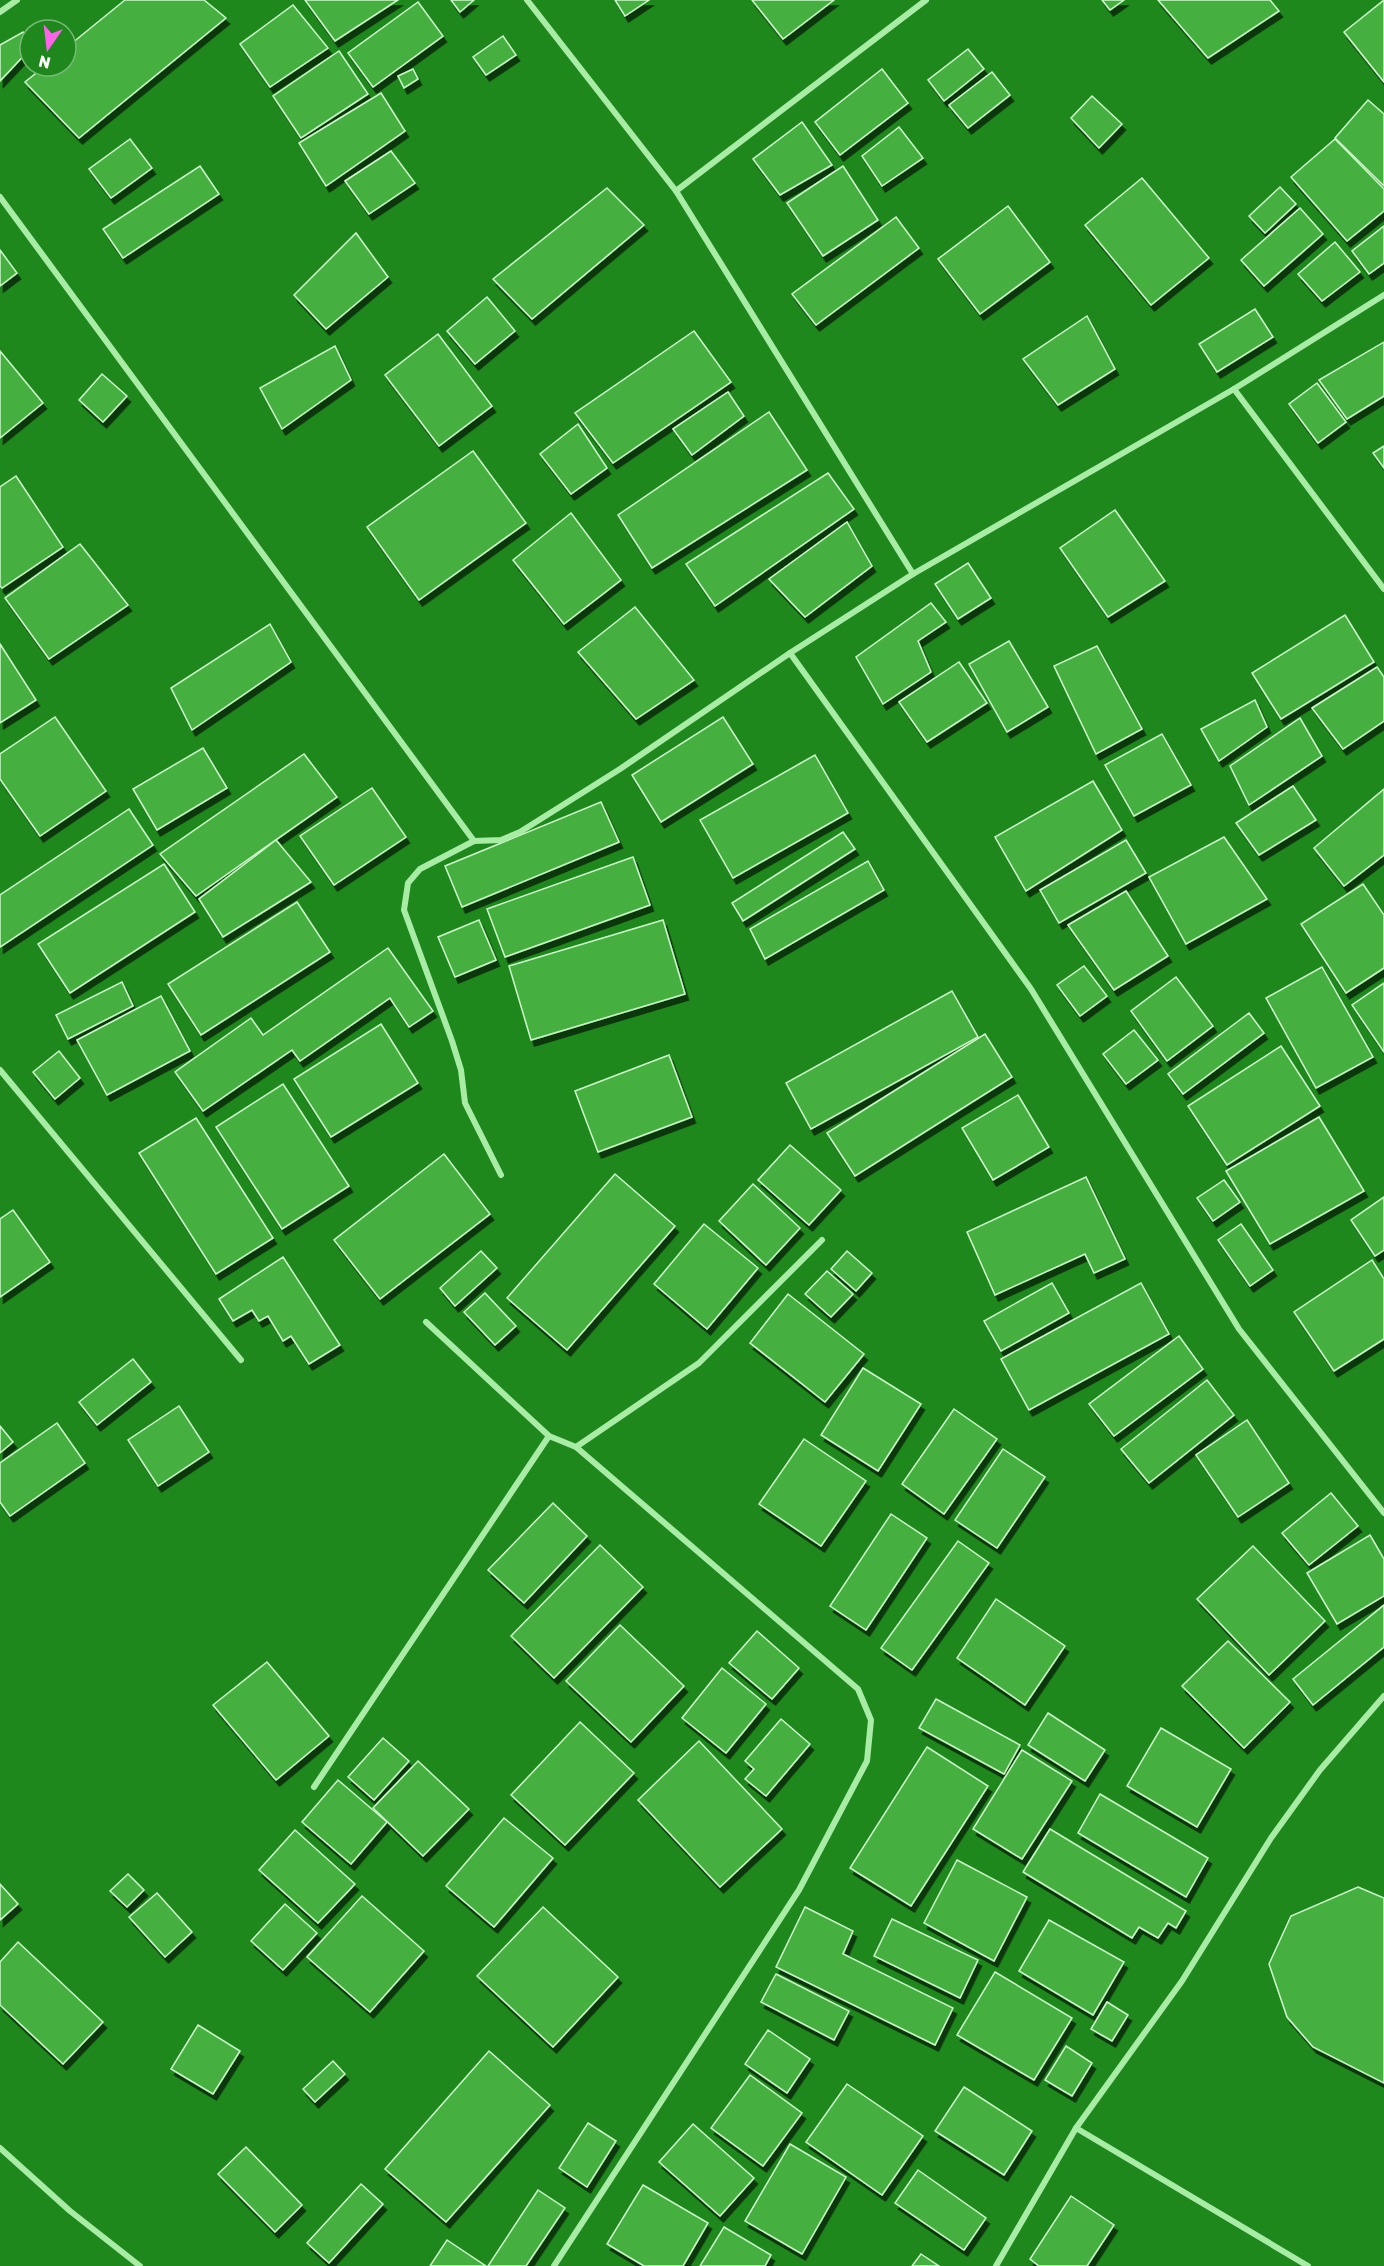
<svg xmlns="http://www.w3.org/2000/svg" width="1384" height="2266" font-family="Rubik,sans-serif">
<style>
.building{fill:#44af40;stroke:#cdf9cb;stroke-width:1.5;filter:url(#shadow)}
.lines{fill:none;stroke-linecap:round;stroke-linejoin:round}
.street{stroke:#a8eca6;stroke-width:6}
</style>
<defs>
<filter id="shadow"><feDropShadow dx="3.5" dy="6" stdDeviation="0" flood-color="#0009"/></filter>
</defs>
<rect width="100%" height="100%" fill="#1e881c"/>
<g class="building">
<polygon points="125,0 204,0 226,18 79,138 25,82 45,66 66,66 66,48"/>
<polygon points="305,0 398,0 335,41"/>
<polygon points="451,0 474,0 460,12"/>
<polygon points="615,0 649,0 625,16"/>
<polygon points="752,0 834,0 783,39"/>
<polygon points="1102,0 1124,0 1110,10"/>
<polygon points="1158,0 1270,0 1279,11 1208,58"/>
<polygon points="1384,0 1384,82 1344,32"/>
<polygon points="418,2 443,36 373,87 348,53"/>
<polygon points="293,5 328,48 270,87 240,44"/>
<polygon points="23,32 30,49 0,81 0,45"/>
<polygon points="503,36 516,55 486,75 473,57"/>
<polygon points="968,49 984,69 944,101 928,80"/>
<polygon points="339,51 368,94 301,138 273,96"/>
<polygon points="413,69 418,79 404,88 398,76"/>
<polygon points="882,69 908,103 840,155 815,122"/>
<polygon points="992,72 1010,95 968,128 949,105"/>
<polygon points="381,93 405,131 326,186 299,143"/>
<polygon points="1092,96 1122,124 1099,148 1071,118"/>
<polygon points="1368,100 1384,114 1384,186 1335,138"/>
<polygon points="802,122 832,165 780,195 753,159"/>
<polygon points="899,127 923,158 882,186 862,156"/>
<polygon points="130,139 152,168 111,198 89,169"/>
<polygon points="1335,139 1384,189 1384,211 1347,241 1291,177"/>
<polygon points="391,151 415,183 369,214 345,181"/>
<polygon points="200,166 219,194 123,258 103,229"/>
<polygon points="843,166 878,220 823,256 787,203"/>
<polygon points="1142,178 1209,258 1151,305 1085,225"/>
<polygon points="1280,187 1296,204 1265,233 1249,216"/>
<polygon points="607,188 644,225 532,319 493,279"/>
<polygon points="1008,206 1050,262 980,314 938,259"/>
<polygon points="1300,208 1323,234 1264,286 1241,260"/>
<polygon points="896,217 919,248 816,325 792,294"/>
<polygon points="1384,226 1384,263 1369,274 1352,251"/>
<polygon points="356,233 388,277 326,329 294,295"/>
<polygon points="1335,242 1360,272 1322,301 1298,274"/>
<polygon points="0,250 17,273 0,286"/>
<polygon points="487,297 515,331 475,364 447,331"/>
<polygon points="1255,309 1273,337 1217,372 1199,344"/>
<polygon points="1087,316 1115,369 1058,405 1023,359"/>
<polygon points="694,331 731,382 613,463 575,413"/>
<polygon points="438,334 492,406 439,446 385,375"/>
<polygon points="1384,342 1384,396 1347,419 1319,380"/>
<polygon points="335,346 351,380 282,429 260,388"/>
<polygon points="0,351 43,403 0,438"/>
<polygon points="102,374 127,396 103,422 79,400"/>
<polygon points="1317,383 1346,422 1318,443 1289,404"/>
<polygon points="728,392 744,416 692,455 673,429"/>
<polygon points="769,412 807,470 652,568 618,515"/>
<polygon points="578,424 607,468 571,494 540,454"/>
<polygon points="1384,446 1384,468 1373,453"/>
<polygon points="473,451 526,523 419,600 367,527"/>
<polygon points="828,473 854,509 715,606 686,564"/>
<polygon points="16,476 63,547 2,588 0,586 0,487"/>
<polygon points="1115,510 1165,581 1108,617 1060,548"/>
<polygon points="571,513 621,580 564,624 513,560"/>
<polygon points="847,522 872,566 805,617 769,579"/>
<polygon points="80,544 128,605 49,659 5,598"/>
<polygon points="968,563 991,598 958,619 935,584"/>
<polygon points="931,603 946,622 918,641 931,672 883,704 856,657"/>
<polygon points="635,607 694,680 636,719 578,652"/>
<polygon points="1345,615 1374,662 1281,719 1252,673"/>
<polygon points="270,624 291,662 192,730 171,688"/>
<polygon points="1009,641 1048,707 1007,732 969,664"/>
<polygon points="0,644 36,700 0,723"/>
<polygon points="1097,646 1142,729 1096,754 1054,666"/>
<polygon points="959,662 987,703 927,742 899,702"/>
<polygon points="1377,667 1384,677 1384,721 1343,749 1312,708"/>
<polygon points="1255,700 1267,727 1219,761 1201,729"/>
<polygon points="55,717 106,791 40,836 0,779 0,754"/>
<polygon points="723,717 753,764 661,822 632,775"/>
<polygon points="1300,718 1322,756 1249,805 1230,766"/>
<polygon points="1162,734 1191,785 1134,816 1105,765"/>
<polygon points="203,748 227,788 157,830 133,789"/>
<polygon points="304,754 337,797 196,896 160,854"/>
<polygon points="815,755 848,813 733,878 700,820"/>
<polygon points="1093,781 1122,830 1026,891 995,837"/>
<polygon points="1293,786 1316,820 1259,855 1236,823"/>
<polygon points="372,788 406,837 334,885 300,836"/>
<polygon points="1384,789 1384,855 1344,886 1314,848"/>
<polygon points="601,802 619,842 462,907 445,866"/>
<polygon points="129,809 153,845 0,947 0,895"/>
<polygon points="843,832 855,849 743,921 732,903"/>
<polygon points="1224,837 1267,899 1186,944 1149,877"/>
<polygon points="276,840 311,882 223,937 199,899"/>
<polygon points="1126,840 1146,873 1059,923 1040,890"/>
<polygon points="633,857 650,905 505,957 487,909"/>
<polygon points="868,861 884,890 765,959 750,929"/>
<polygon points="164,864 195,912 70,993 38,944"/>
<polygon points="1363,884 1384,915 1384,968 1346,993 1301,924"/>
<polygon points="1126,891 1168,956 1114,990 1068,925"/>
<polygon points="297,902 330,952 201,1035 168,984"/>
<polygon points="479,920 496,960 455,977 438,937"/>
<polygon points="663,920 685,994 531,1040 509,966"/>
<polygon points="388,948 433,1011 409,1027 390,998 300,1061 292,1050 203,1111 175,1072 251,1018 263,1035"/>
<polygon points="1084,966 1107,996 1080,1016 1057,985"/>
<polygon points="1322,967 1373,1057 1316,1088 1266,998"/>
<polygon points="1176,977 1213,1026 1167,1061 1131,1011"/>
<polygon points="122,982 133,1006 68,1039 56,1015"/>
<polygon points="1384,983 1384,1052 1352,1005"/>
<polygon points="952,991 978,1037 811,1129 786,1083"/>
<polygon points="161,996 190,1051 107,1095 77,1040"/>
<polygon points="1249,1013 1264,1033 1183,1094 1168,1074"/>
<polygon points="381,1024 418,1083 331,1137 294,1079"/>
<polygon points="1134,1030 1158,1060 1126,1084 1103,1054"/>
<polygon points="985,1034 1012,1077 855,1176 827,1133"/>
<polygon points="1281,1046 1320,1106 1227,1165 1188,1106"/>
<polygon points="59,1051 80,1078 55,1099 33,1072"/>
<polygon points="669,1055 692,1117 598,1152 575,1091"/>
<polygon points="283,1084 349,1186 282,1229 216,1127"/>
<polygon points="1018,1095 1049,1147 993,1180 962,1128"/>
<polygon points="1319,1117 1364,1191 1270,1244 1226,1171"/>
<polygon points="196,1118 273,1238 216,1274 139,1153"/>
<polygon points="790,1145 841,1190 809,1225 758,1180"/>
<polygon points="444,1154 490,1214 380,1299 334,1240"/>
<polygon points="615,1174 675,1226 567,1350 507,1298"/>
<polygon points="1086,1177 1125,1259 1094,1273 1085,1254 995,1295 967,1232"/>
<polygon points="1224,1180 1240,1202 1213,1221 1197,1198"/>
<polygon points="753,1184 800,1228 766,1265 719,1221"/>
<polygon points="1384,1197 1384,1250 1375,1256 1351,1220"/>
<polygon points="13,1210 50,1262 0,1297 0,1219"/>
<polygon points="704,1224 758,1268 707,1329 654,1284"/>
<polygon points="1241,1224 1273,1270 1250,1286 1218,1240"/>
<polygon points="481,1251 497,1268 455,1306 440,1288"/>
<polygon points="847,1251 872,1273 856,1291 831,1269"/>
<polygon points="283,1257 340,1345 309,1364 291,1336 283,1341 268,1316 259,1321 252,1310 233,1321 219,1299"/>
<polygon points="1372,1260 1384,1279 1384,1339 1334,1371 1294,1312"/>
<polygon points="827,1271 853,1294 831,1317 805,1294"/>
<polygon points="1052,1283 1069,1313 1001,1351 984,1321"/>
<polygon points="1141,1283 1169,1334 1029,1410 1001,1359"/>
<polygon points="485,1293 516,1326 495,1345 464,1312"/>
<polygon points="788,1294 864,1354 825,1402 750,1343"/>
<polygon points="1179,1336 1203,1369 1114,1436 1089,1404"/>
<polygon points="133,1359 151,1382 97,1425 79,1402"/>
<polygon points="863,1368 921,1404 878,1471 821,1435"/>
<polygon points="1207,1380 1234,1415 1149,1483 1121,1449"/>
<polygon points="179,1406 209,1452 158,1486 128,1440"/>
<polygon points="954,1409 997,1439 944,1514 902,1484"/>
<polygon points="1247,1420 1289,1483 1238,1517 1196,1455"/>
<polygon points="57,1423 85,1463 10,1516 0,1502 0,1463"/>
<polygon points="0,1426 13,1442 0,1453"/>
<polygon points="804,1439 866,1481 821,1546 759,1504"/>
<polygon points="1003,1449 1045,1477 997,1548 955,1520"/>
<polygon points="1331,1493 1358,1526 1309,1565 1282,1533"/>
<polygon points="553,1503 587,1536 524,1603 488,1570"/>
<polygon points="891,1514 927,1538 866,1630 830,1606"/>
<polygon points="1370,1535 1384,1559 1384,1596 1337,1624 1307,1573"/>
<polygon points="958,1541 989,1563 912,1670 881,1648"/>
<polygon points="600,1545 643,1587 554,1678 511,1636"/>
<polygon points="1253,1546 1325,1621 1269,1675 1197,1599"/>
<polygon points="996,1599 1065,1646 1025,1705 957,1658"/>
<polygon points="1384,1605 1384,1647 1313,1705 1293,1679"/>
<polygon points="620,1625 684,1686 631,1742 566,1681"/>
<polygon points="757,1631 799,1668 772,1699 729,1663"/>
<polygon points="1228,1641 1290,1702 1244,1748 1182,1686"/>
<polygon points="267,1662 329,1736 276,1780 213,1705"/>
<polygon points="722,1668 766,1704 726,1753 682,1718"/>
<polygon points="936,1699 1020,1745 1004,1774 919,1728"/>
<polygon points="1048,1713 1105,1750 1085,1781 1028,1745"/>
<polygon points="781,1719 810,1744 766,1796 745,1779 754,1769 745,1761"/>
<polygon points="580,1722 634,1773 565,1845 511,1795"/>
<polygon points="1161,1728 1231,1769 1197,1827 1127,1786"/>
<polygon points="383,1738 409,1761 374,1800 348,1777"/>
<polygon points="699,1741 782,1829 720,1887 638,1800"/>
<polygon points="927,1747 988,1786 911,1906 850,1868"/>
<polygon points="1022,1750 1072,1781 1022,1859 973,1829"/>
<polygon points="418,1761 469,1809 423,1856 373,1808"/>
<polygon points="338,1780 387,1822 351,1864 302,1822"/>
<polygon points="1100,1794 1208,1858 1186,1897 1078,1833"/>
<polygon points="504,1818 553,1858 494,1927 446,1886"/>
<polygon points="1050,1829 1186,1911 1176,1928 1168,1923 1158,1938 1139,1927 1132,1938 1023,1872"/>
<polygon points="295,1830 355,1884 318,1923 259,1870"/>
<polygon points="957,1860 1027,1897 994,1961 924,1923"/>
<polygon points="128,1874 144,1890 127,1907 110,1891"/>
<polygon points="0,1884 18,1904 0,1920"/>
<polygon points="1358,1887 1384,1898 1384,2083 1313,2047 1287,2017 1269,1964 1291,1916"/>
<polygon points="157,1893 192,1932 165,1957 129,1917"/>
<polygon points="362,1896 424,1951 370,2012 307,1957"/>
<polygon points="285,1904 317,1933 283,1970 251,1941"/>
<polygon points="543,1907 618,1977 553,2047 477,1976"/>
<polygon points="805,1907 853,1931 843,1954 953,2008 935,2045 776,1967"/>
<polygon points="892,1919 978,1960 960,1998 874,1956"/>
<polygon points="1049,1920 1124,1962 1093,2015 1019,1971"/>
<polygon points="18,1942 103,2022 63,2064 0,2005 0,1962"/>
<polygon points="995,1972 1072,2018 1034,2080 957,2035"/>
<polygon points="776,1974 849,2011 834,2040 761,2002"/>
<polygon points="1107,2002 1128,2015 1112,2041 1091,2029"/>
<polygon points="198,2025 240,2051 213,2094 171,2069"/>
<polygon points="768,2030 810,2059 787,2093 745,2064"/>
<polygon points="1066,2046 1092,2063 1072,2096 1045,2080"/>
<polygon points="489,2051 550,2105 446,2222 385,2169"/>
<polygon points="333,2061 345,2074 315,2102 303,2089"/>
<polygon points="750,2075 802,2113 763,2166 711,2128"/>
<polygon points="847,2084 923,2136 882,2195 806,2142"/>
<polygon points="964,2087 1032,2131 1004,2175 935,2131"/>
<polygon points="588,2123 616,2141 587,2187 559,2168"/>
<polygon points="693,2124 754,2178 720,2216 659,2162"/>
<polygon points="790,2144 846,2177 802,2254 745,2221"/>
<polygon points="246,2147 302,2205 275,2232 218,2174"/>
<polygon points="918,2170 986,2218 964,2250 895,2203"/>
<polygon points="361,2184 383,2204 329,2263 307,2243"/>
<polygon points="643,2185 708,2223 683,2266 644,2266 607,2244"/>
<polygon points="538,2190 565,2208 526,2266 488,2266"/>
<polygon points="1071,2196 1114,2225 1087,2266 1039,2266 1030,2259"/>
<polygon points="724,2227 771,2255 765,2266 700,2266"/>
<polygon points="447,2240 486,2266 430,2266"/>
<polygon points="921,2254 939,2266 912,2266"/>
</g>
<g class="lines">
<g class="street">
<polyline points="527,0 676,191 913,574"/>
<polyline points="0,12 17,0"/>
<polyline points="676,191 926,0"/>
<polyline points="0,197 474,841"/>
<polyline points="1234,389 1384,589"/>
<polyline points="790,653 1031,989 1239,1329 1384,1513"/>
<polyline points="0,1070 241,1360"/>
<polyline points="501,1175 465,1103 461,1070 452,1041 404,910 408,883 420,869 474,841 501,840 520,832 620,769 790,653 913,574 1234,389 1384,295"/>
<polyline points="426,1322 549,1436 576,1447 858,1689 871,1720 867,1761 799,1890 554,2266"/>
<polyline points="576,1447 699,1363 822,1240"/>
<polyline points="314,1787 549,1436"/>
<polyline points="1076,2128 1308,2266"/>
<polyline points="0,2148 70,2211 140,2266"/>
<polyline points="996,2266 1076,2128 1182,1981 1271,1838 1320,1770 1384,1696"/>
</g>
</g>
<g transform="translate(48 48) rotate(194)"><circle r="28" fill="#1e881c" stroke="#78b877" stroke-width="1.5"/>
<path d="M0-4.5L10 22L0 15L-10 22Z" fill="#fc63e9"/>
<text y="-9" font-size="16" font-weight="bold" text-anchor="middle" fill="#ffffff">N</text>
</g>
</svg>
